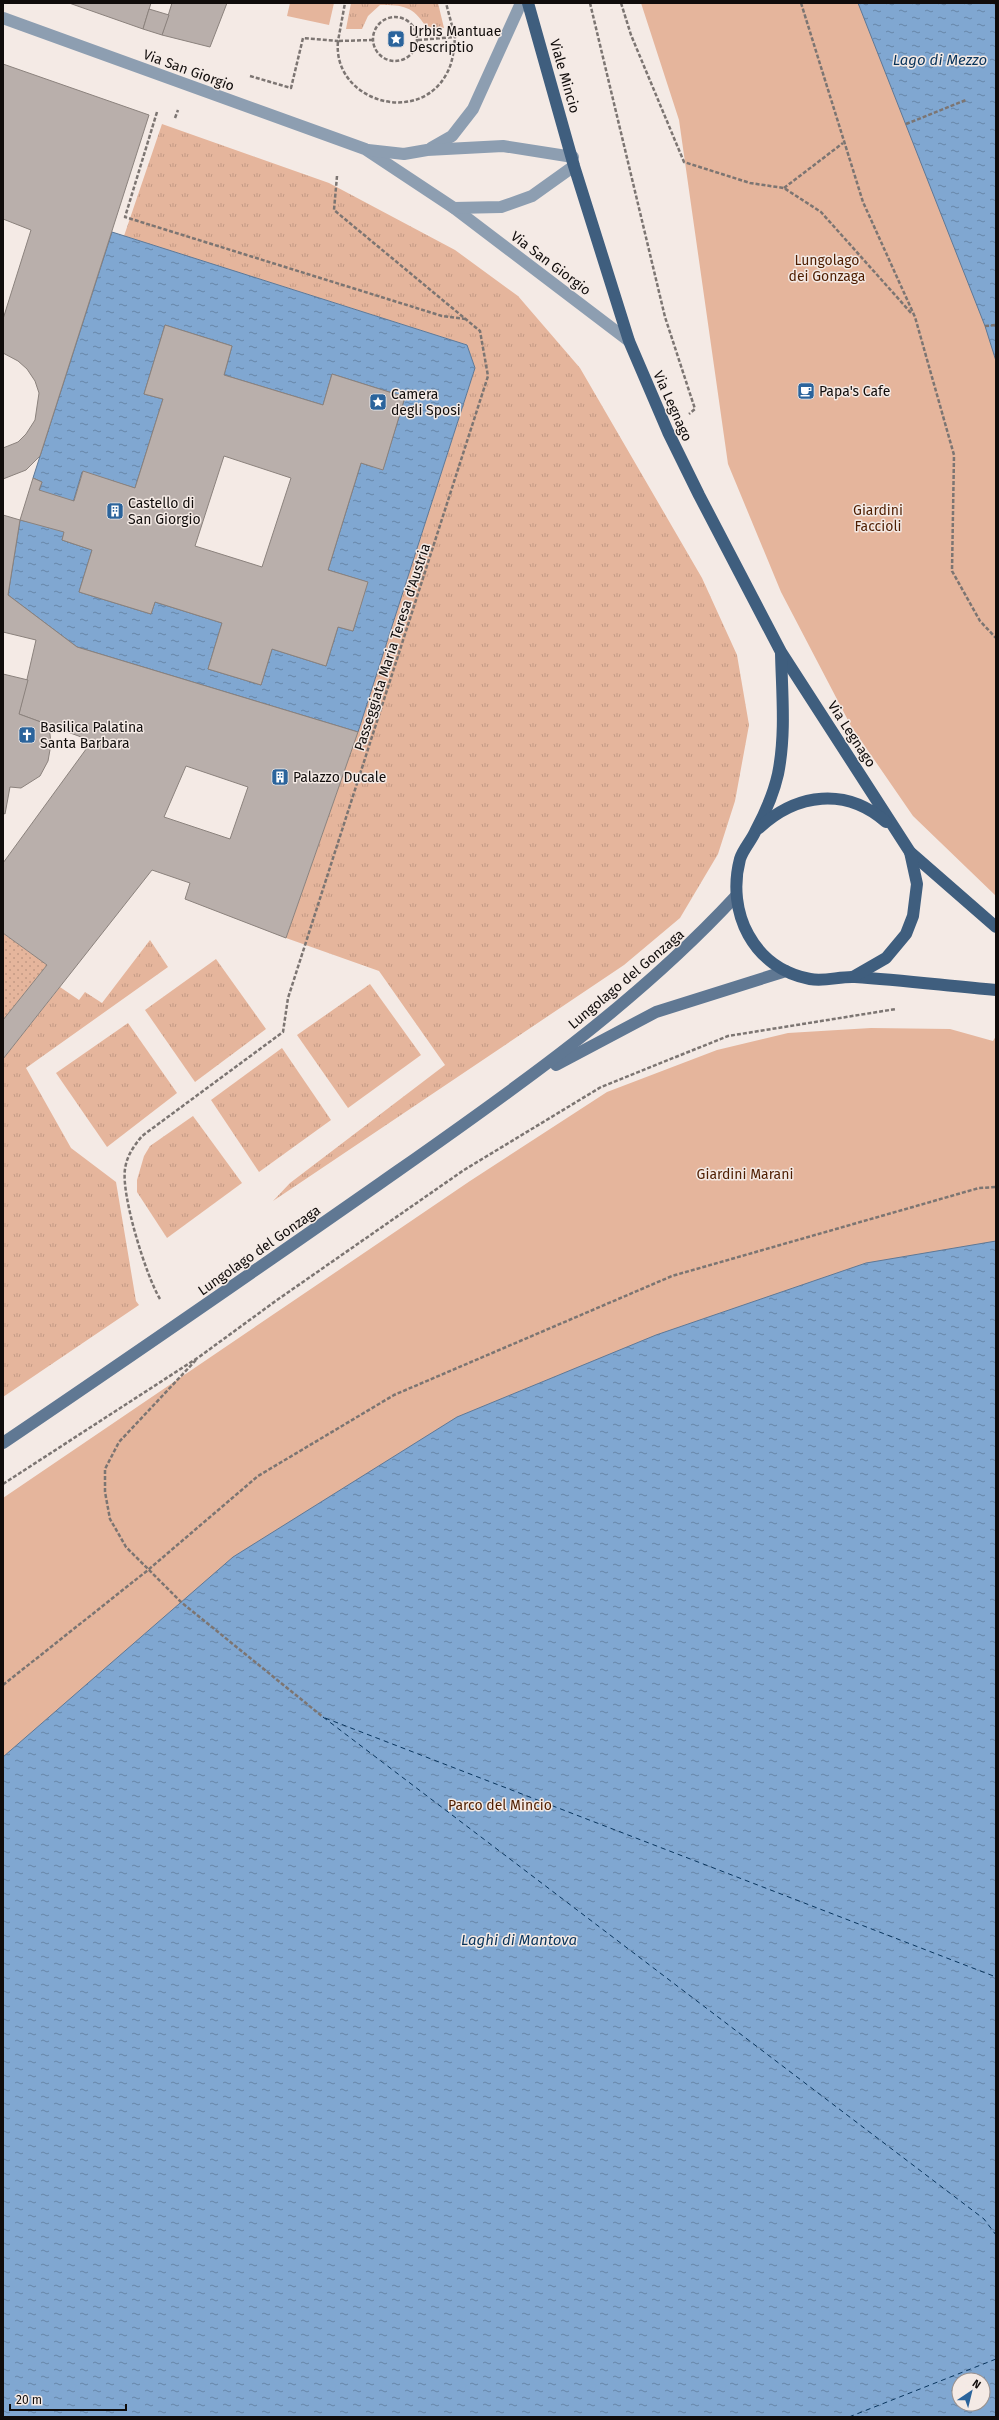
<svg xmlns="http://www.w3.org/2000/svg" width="999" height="2420" font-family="'Fira Sans',sans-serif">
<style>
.grass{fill:url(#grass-tufts)}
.park{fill:#e5b59c;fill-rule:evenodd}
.garden{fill:url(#garden-dots)}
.water{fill:url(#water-ripples);stroke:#5e7896;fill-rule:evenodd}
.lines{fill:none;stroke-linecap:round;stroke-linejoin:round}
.ferry{stroke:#08345c;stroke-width:1;stroke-dasharray:5 4;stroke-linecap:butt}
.building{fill:#b9afab;stroke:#8b827d;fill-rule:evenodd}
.path{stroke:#7c7572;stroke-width:2.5;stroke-dasharray:4 2;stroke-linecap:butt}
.street{stroke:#8d9eb1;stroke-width:12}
.secondary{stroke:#607893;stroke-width:12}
.primary{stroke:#3f5e7e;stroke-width:12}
.labels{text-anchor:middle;stroke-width:3;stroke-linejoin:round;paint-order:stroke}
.poi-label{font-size:14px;fill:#100c0b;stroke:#f4eae5;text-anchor:start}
.street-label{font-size:14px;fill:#100c0b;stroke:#f4eae5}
.park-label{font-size:14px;fill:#4e1d00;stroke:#f4eae5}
.water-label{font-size:15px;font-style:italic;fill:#08345c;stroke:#f4eae5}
</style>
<defs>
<pattern id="grass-tufts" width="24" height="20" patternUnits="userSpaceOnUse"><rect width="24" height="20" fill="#e5b59c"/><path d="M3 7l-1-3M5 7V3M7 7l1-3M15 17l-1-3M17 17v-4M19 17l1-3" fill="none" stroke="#c39a85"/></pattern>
<pattern id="garden-dots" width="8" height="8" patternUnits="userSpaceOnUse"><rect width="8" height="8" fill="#e5b59c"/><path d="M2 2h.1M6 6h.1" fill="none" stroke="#c39a85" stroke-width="1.8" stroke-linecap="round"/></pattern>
<pattern id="water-ripples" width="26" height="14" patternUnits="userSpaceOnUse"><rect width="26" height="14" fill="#80a7d1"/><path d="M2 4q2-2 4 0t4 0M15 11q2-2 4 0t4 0" fill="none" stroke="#6786a8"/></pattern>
</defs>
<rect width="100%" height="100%" fill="#f4eae5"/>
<g class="grass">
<path d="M351,3H438L444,28L426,27C413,6 403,5 380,5L368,16L362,29H346Z"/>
<polygon points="162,124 329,183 455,250 518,296 580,368 702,578 737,655 749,725 735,801 718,854 680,918 624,965 273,1201 290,1183 445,1065 379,971 286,938 358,732 475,368 467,345 124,236"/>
<polygon points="150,940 168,967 26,1068 71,1148 116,1182 136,1301 139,1305 3,1397 3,1059 60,987 79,1000 85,992 102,1003"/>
<polygon points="216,959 266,1029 195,1082 145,1010"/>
<polygon points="370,984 421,1055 348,1108 297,1035"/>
<polygon points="128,1023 177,1093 107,1147 56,1073"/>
<polygon points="282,1048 331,1120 259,1172 211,1100"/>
<polygon points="193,1116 242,1183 167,1238 137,1192 137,1180 144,1156 150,1146"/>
</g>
<g class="park">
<polygon points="290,3 334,3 329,25 287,16"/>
<polygon points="641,3 996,3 996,896 913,816 851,726 781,592 728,464 679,120"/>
<path d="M871,1028L950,1029L993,1041L996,1036V2417H3V1498L470,1181L607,1092L717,1050L788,1033ZM959,2380H983V2404H959Z"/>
</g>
<polygon class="garden" points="3,933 47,965 3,1020"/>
<g class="water">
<polygon points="858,3 996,3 996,361 985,326"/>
<path d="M112,232L467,345L475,368L358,732L77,647L8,595L20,520L29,522L42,482L33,478ZM165,325L232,346L224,375L323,405L332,374L405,397L383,469L361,463L328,570L367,582L353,631L338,627L326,666L272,649L261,685L208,669L222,623L155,602L151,614L79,592L92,550L62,540L82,472L135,488L163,399L144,394Z"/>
<path d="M996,1241V2417H3V1757L233,1557L457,1417L656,1335L866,1263ZM959,2380H983V2404H959Z"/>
</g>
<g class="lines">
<g class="ferry">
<polyline points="323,1717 984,2219 996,2235"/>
<polyline points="325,1718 996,1977"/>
<polyline points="849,2417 996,2359"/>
</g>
</g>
<g class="building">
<polygon points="69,3 151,3 143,29"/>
<polygon points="172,3 227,3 210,47 162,35"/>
<polygon points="149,9 169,15 162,35 143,29"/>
<polygon points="3,64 149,115 40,456 26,470 3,479 3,448 18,442 26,434 35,420 39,393 35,381 27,369 18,361 3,353 3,319 31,230 3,219"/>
<path d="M165,325L232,346L224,375L323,405L332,374L405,397L383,470L361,463L328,570L368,582L353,631L338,627L326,666L272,649L261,685L208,669L222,623L155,602L151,614L79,592L92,550L62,540L64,532L20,520L33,478L42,482L39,490L74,501L83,471L135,488L163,399L144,394ZM224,456L291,478L262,567L195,546Z"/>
<path d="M3,515L20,520L8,595L77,647L358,732L286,938L185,899L190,883L152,870L3,1059V1020L47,965L3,933V863L92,741L19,714L36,640L3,632ZM186,766L248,787L230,839L164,817Z"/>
<polygon points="3,674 28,680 19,714 49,725 51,744 48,761 40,776 21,788 10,787 5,814 3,813"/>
</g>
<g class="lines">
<g class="path">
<polyline points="590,3 665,317 695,409 689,414"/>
<polyline points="621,3 631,35 684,162 750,183 784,188 821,212 912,314"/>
<polyline points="801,3 863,202 915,317 954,455 952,571 980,621 996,638"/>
<circle cx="395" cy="39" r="22"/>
<path d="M373,40L338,41C332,101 419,127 447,73C453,62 454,49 455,37"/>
<polyline points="418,40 455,37 446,3"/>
<polyline points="250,76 291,88 303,38 338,41 345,3"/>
<polyline points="157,112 125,217 442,316 465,319"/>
<polyline points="175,118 178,110"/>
<polyline points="906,124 966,100"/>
<polyline points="784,188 843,143"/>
<polyline points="985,326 996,325"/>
<path d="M160,1299C146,1276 121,1195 125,1169C127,1155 134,1146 142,1136L283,1032L288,998L488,376L480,331L334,210L337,176"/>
<polyline points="196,1360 119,1442 105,1469 105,1492 110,1519 126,1547 181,1602 323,1717"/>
<polyline points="3,1484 199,1357 277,1300 464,1170 601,1087 728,1036 896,1009"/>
<polyline points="3,1685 148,1570 258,1476 394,1395 672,1276 979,1188 996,1187"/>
</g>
<g class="street">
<polyline points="3,18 365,149 454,208 629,341"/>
<polyline points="431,148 452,136 473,109 521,3"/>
<polyline points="368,150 404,154 427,150 503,146 573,157"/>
<polyline points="454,208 501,207 532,196 574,166"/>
</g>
<g class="secondary">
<polyline points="556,1065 656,1012 786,971"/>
<path d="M3,1443C130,1357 256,1270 382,1182C506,1095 631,1009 735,897"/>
</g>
<g class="primary">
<polyline points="528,3 574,166 629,341 668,432 699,495 781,652 910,852 996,927"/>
<path d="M781,653C782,694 786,734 778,774C774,792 765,813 756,830C752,840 743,849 740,859C726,912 753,968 810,979C825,982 840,976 855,977C902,980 949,986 996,990"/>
<path d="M759,828C797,793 846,787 886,822"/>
<polyline points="853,977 886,958 906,934 913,916 917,884 910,852"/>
</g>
</g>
<defs>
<symbol id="sight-square" viewBox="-11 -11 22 22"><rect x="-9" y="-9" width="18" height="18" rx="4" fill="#2b649c" stroke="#f4eae5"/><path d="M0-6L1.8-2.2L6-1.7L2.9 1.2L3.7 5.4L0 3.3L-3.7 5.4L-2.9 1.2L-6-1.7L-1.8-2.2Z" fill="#fff"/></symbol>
<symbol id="cafe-square" viewBox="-11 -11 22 22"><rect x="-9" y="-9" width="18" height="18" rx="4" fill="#2b649c" stroke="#f4eae5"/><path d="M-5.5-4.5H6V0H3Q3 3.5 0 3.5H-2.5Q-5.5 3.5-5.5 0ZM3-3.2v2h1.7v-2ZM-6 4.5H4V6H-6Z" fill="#fff"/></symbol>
<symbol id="building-square" viewBox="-11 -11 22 22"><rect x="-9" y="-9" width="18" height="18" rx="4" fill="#2b649c" stroke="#f4eae5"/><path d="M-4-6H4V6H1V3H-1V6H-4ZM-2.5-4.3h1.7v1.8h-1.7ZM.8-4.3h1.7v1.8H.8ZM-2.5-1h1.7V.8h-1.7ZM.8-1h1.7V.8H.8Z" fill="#fff"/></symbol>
<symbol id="church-square" viewBox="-11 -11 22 22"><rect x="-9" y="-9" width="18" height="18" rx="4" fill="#2b649c" stroke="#f4eae5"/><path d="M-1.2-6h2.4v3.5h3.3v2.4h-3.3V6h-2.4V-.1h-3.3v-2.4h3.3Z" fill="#fff"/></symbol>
</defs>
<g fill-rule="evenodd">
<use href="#sight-square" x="386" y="29" width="20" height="20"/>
<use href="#cafe-square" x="796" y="381" width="20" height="20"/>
<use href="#sight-square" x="368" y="392" width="20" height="20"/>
<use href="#building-square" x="105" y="501" width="20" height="20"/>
<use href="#church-square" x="17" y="725" width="20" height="20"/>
<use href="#building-square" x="270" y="767" width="20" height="20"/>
</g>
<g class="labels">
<g class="poi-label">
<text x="409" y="36">Urbis Mantuae<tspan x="409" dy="16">Descriptio</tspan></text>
<text x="819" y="396">Papa's Cafe</text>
<text x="391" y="399">Camera<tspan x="391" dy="16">degli Sposi</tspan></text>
<text x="128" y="508">Castello di<tspan x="128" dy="16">San Giorgio</tspan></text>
<text x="40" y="732">Basilica Palatina<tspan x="40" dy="16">Santa Barbara</tspan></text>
<text x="293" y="782">Palazzo Ducale</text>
</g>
<g class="street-label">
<text transform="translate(189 70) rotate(20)" y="5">Via San Giorgio</text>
<text transform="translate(565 76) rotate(74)" y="5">Viale Mincio</text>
<text transform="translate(551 263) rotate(37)" y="5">Via San Giorgio</text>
<text transform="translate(673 406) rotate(66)" y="5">Via Legnago</text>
<text transform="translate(392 647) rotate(-72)" y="5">Passeggiata Maria Teresa d'Austria</text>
<text transform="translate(852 734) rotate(57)" y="5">Via Legnago</text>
<text transform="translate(626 979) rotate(-40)" y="5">Lungolago del Gonzaga</text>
<text transform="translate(259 1250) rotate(-35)" y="5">Lungolago del Gonzaga</text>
</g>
<g class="park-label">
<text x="827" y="265">Lungolago<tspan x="827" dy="16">dei Gonzaga</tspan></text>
<text x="878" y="515">Giardini<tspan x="878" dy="16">Faccioli</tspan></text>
<text x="745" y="1179">Giardini Marani</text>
<text x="500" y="1810">Parco del Mincio</text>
</g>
<g class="water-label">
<text x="940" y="65">Lago di Mezzo</text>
<text x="519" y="1945">Laghi di Mantova</text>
</g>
</g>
<rect width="999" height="2420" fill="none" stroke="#100c0b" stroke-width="8"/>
<g transform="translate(971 2392) rotate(35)"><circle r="19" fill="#f4eae5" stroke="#99918e"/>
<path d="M0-3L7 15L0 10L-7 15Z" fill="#2b649c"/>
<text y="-6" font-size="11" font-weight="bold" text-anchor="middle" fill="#100c0b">N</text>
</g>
<path d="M10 2404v6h116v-6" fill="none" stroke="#100c0b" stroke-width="2"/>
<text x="16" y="2404" font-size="12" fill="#100c0b" stroke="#f4eae5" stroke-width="3" paint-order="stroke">20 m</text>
</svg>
